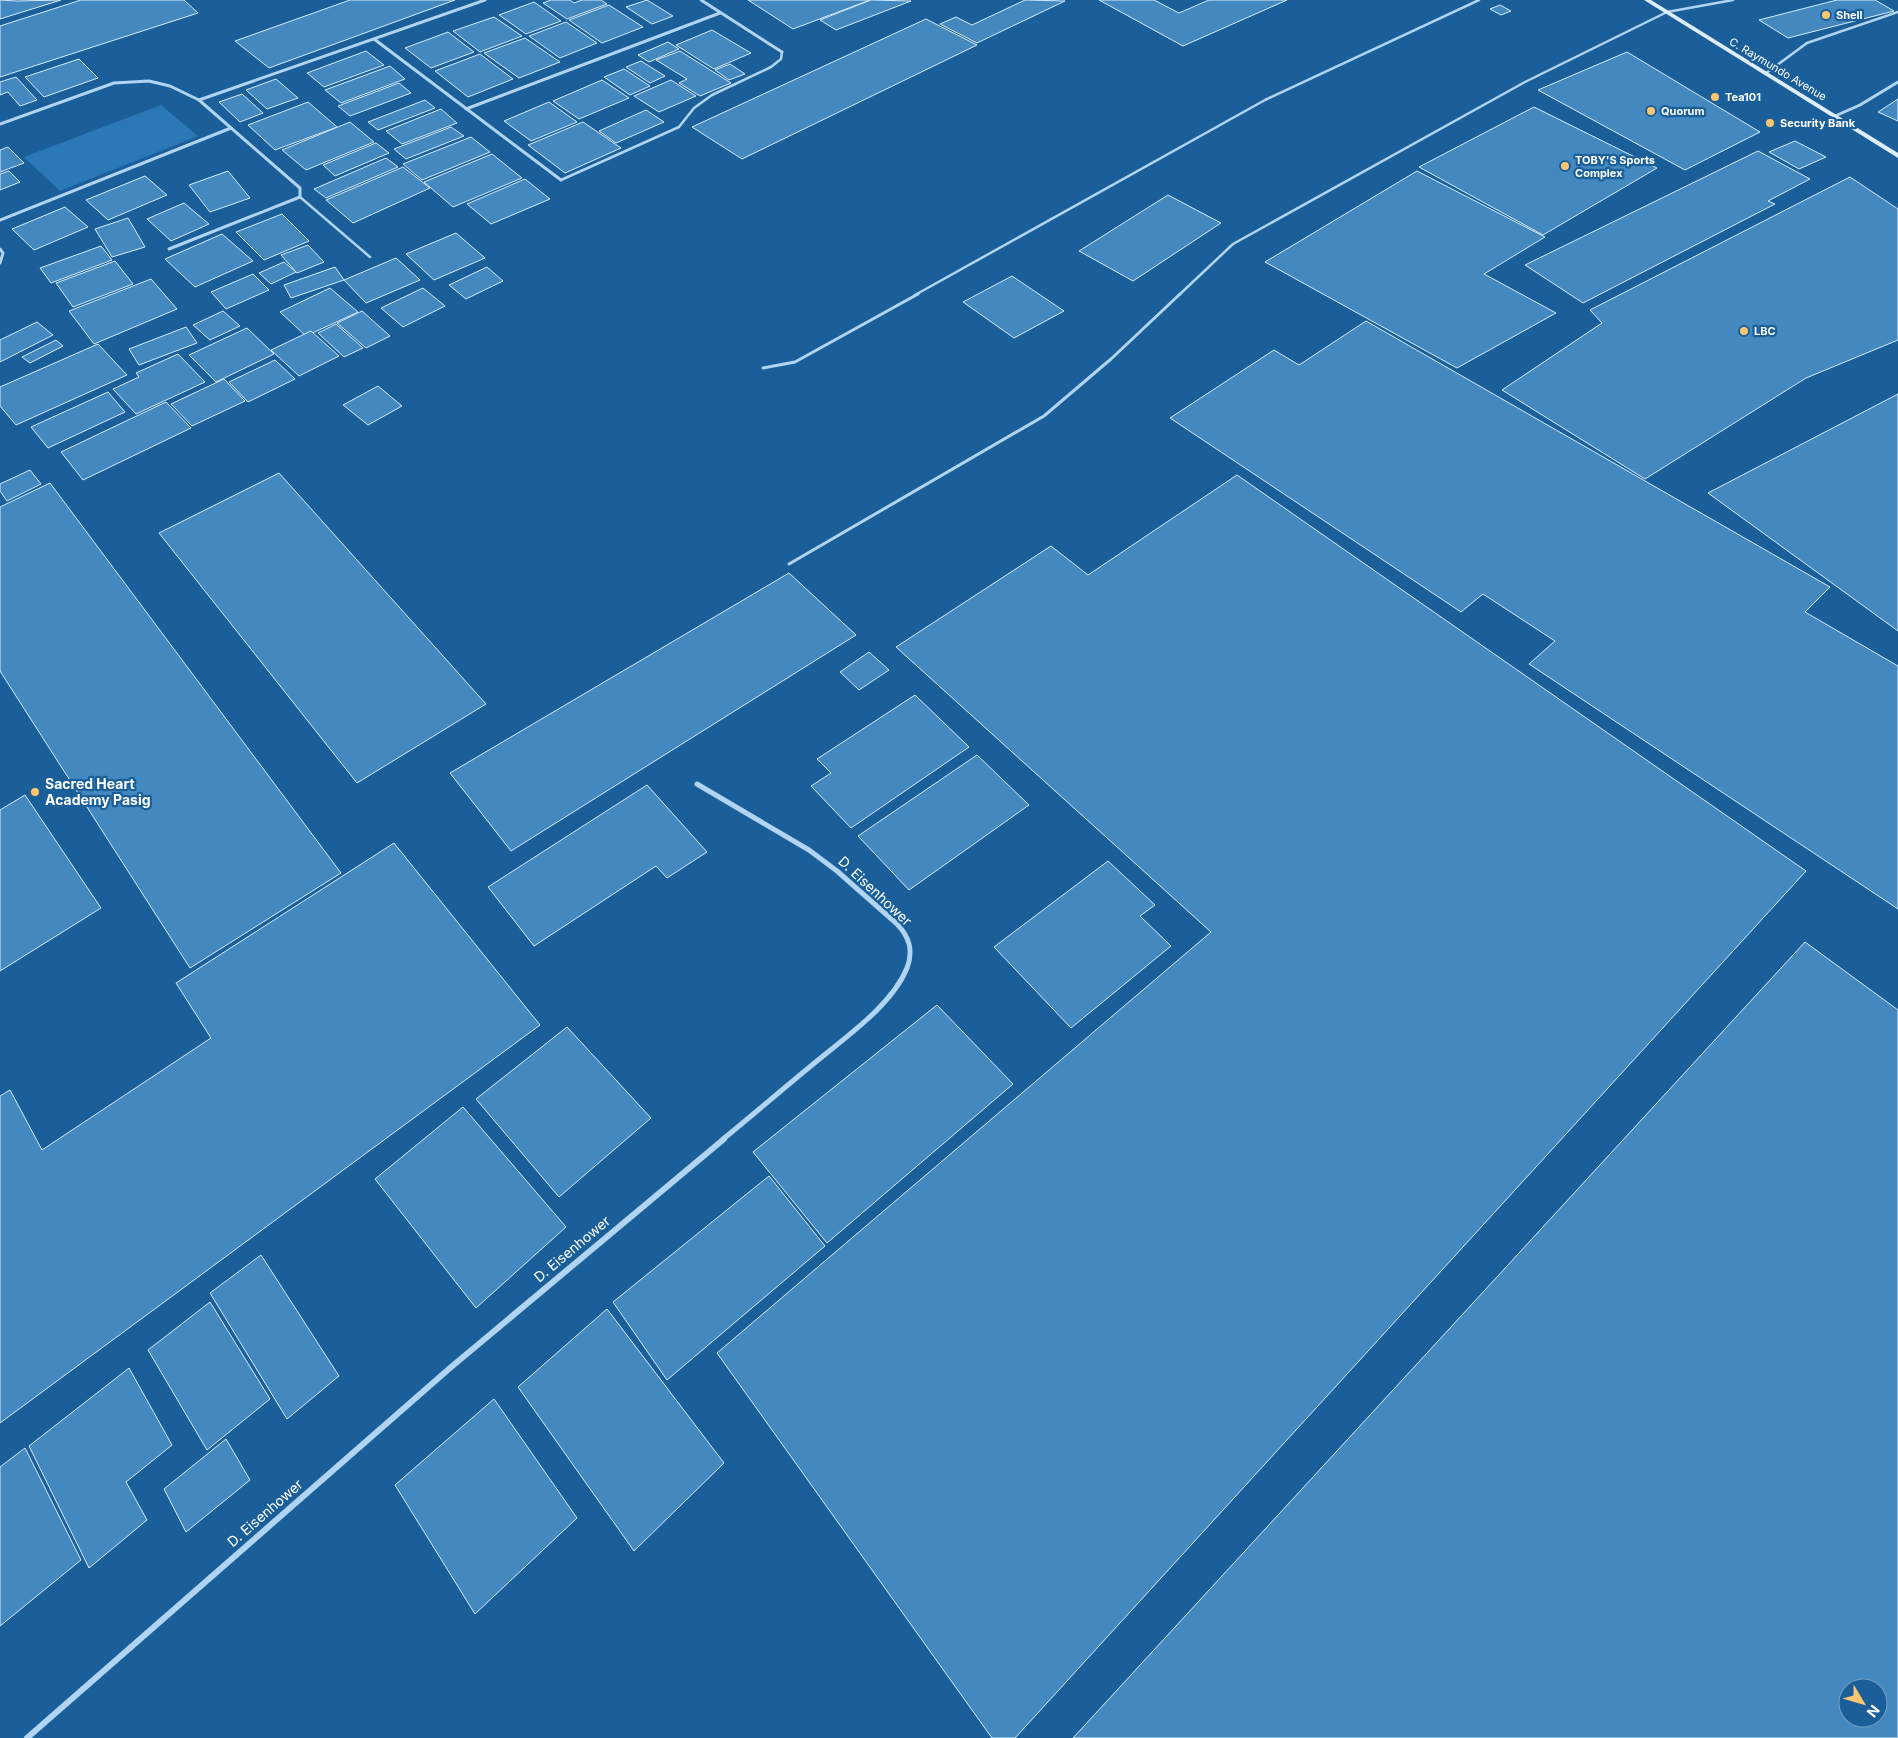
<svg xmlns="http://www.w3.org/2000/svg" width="1898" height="1738" font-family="Inter,sans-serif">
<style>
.green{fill:#2a78b5}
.building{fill:#4488c0;stroke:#d7ecfc;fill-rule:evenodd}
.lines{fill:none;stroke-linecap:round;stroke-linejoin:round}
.service-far1{stroke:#b0d4f1;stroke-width:2.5}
.service{stroke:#b0d4f1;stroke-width:3}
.minor-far2{stroke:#b0d4f1;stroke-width:3}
.minor-far1{stroke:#b0d4f1;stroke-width:5}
.minor{stroke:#b0d4f1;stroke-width:6}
.secondary{fill:#deeefc;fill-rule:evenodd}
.poi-dot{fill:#ffc670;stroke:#1a5f99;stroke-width:2}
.labels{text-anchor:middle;stroke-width:4.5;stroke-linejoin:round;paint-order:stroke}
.far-poi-label{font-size:11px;font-weight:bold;fill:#fff;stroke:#1a5f99;text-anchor:start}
.far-street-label{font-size:11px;fill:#fff;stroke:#1a5f99}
.poi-label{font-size:14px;font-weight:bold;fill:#fff;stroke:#1a5f99;text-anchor:start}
.street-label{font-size:14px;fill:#fff;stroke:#1a5f99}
</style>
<rect width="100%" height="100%" fill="#1a5f99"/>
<polygon class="green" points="161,105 198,136 60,191 24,157"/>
<g class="building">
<polygon points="0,0 16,1 61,0 0,19"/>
<polygon points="81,0 184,0 198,13 0,77 0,26"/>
<polygon points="350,0 455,0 269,68 235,41"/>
<polygon points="551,0 570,0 574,3 582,0 601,0 607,4 567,19 543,3"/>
<polygon points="647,0 673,16 652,24 626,7"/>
<polygon points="748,0 870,0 793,29"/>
<polygon points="871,0 911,1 836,30 820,20"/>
<polygon points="1025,0 1065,1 977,43 940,24 956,17 972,25"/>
<polygon points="1099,0 1154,0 1179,13 1209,0 1287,0 1183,46"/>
<polygon points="1837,0 1875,0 1894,11 1788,38 1759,20"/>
<polygon points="534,2 561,21 526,34 499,15"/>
<polygon points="609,5 643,27 602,43 569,20"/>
<polygon points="1500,5 1511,11 1501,15 1490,9"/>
<polygon points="494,17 522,36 480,52 453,31"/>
<polygon points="926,19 977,45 742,159 692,127"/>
<polygon points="566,22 597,43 560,58 529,36"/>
<polygon points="712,30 751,53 714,69 676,45"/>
<polygon points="448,32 474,52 431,68 405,48"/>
<polygon points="525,38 560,62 519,78 484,53"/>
<polygon points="668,42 679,49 649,62 638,55"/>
<polygon points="366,51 384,65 324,87 307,73"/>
<polygon points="680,51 731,83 700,96 679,83 687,79 656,60"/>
<polygon points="1627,52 1760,132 1685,170 1538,90"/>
<polygon points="480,54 513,79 468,97 435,71"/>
<polygon points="79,59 98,78 44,97 25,77"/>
<polygon points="641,61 665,76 650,83 626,67"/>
<polygon points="730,64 745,74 729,80 715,70"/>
<polygon points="390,66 405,79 341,103 325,90"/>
<polygon points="624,69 650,86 630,95 604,77"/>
<polygon points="16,77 37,100 20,106 8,92 0,95 0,82"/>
<polygon points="276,79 298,98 267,109 246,90"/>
<polygon points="602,80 629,98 579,119 553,101"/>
<polygon points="671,80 696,96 659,112 634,96"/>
<polygon points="399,83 411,93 350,116 338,106"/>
<polygon points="242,94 263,113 240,122 219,102"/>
<polygon points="1898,99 1898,121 1878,112"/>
<polygon points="425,100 435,108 378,130 368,122"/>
<polygon points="308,102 337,127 275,150 248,125"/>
<polygon points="549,102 577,122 531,141 504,121"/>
<polygon points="1534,107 1657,168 1543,235 1419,167"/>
<polygon points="441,109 457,123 402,144 386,131"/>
<polygon points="646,110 664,122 616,143 599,131"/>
<polygon points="350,122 374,142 306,170 282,150"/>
<polygon points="583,122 621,148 565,173 528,145"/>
<polygon points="451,127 464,136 406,159 394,149"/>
<polygon points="471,137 490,152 422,180 403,164"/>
<polygon points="1795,141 1826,157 1799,169 1769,152"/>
<polygon points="376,143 389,153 335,176 323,165"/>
<polygon points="8,147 24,163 0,172 0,150"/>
<polygon points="1758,151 1810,179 1768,201 1775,204 1583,303 1525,265"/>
<polygon points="492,154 522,178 453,207 424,182"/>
<polygon points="386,158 398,167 326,198 314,189"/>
<polygon points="403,167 430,188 353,223 326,200"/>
<polygon points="9,171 20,182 0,190 0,174"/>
<polygon points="228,171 250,198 210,212 189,185"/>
<polygon points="1417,171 1545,237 1484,274 1556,313 1457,368 1265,262"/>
<polygon points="145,176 167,195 108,220 86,200"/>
<polygon points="1850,177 1898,209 1898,340 1806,378 1645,479 1502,390 1602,323 1590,310"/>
<polygon points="525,179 550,199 491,224 467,204"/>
<polygon points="1168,195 1221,223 1133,281 1079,251"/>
<polygon points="184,203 209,224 171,241 147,219"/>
<polygon points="65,207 88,227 34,250 12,229"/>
<polygon points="282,214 309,241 264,260 236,232"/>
<polygon points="128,218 145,247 112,257 95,229"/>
<polygon points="456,233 485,258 434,280 406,254"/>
<polygon points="222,234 253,261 195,287 165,259"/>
<polygon points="308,245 324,262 297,273 281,255"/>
<polygon points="101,246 112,260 51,283 40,268"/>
<polygon points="396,258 420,280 366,303 344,280"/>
<polygon points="115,261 133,284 73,307 56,283"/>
<polygon points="284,262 296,272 271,284 259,273"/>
<polygon points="335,267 344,280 291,298 284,285"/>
<polygon points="487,267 503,281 466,299 449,285"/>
<polygon points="253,274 269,290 226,309 211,292"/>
<polygon points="1012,276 1064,311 1014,338 963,302"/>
<polygon points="151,279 177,309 94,344 69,311"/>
<polygon points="330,288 358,312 306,336 280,312"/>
<polygon points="423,288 445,306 403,327 381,308"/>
<polygon points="223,311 240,326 210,340 193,325"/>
<polygon points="362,311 390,336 366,348 337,323"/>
<polygon points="1366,321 1830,587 1805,612 1898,666 1898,909 1529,664 1555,641 1483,594 1461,612 1170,418 1274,350 1299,365"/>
<polygon points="37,322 53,335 0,362 0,340"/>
<polygon points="336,324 363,348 344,357 318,333"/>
<polygon points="186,327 197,343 139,365 129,349"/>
<polygon points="247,328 274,354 216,382 189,355"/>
<polygon points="311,331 339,356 299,376 271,350"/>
<polygon points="56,340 63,346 30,363 22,357"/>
<polygon points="98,344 127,375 16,425 0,406 0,387"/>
<polygon points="178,354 205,382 136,414 113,389 139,377 136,373"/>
<polygon points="275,360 295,379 248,402 229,382"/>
<polygon points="224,379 245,401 192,426 171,404"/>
<polygon points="378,386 402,406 368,425 343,405"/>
<polygon points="108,392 125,412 48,448 31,427"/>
<polygon points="1898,394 1898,631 1708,493"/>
<polygon points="166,402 191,428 83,480 61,452"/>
<polygon points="30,470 41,484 7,501 0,491 0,484"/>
<polygon points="279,473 486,704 357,783 159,533"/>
<polygon points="1237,475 1806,871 1015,1738 992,1738 717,1353 1211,932 896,647 1051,546 1088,575"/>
<polygon points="50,483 341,873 190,968 0,671 0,507"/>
<polygon points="789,573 856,635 511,851 450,773"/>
<polygon points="869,652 889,670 859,690 840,672"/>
<polygon points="915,695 969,747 851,828 811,786 831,773 817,759"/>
<polygon points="977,755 1029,805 909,890 858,836"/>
<polygon points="647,785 707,852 667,878 656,866 534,946 488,887"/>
<polygon points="25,795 101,908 0,971 0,810"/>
<polygon points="394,843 540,1025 0,1423 0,1096 10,1090 42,1150 211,1038 176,983"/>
<polygon points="1108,861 1155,905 1140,916 1171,946 1071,1028 994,947"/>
<path d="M1805,942L1898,1010V1738H1073ZM1848,1688H1878V1718H1848Z"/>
<polygon points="937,1005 1013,1084 827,1243 753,1152"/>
<polygon points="567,1027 651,1118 559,1197 476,1099"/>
<polygon points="463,1107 566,1227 476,1308 375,1179"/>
<polygon points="769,1176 825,1246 667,1380 613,1302"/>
<polygon points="261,1255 339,1376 287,1419 210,1293"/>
<polygon points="210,1302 270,1399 207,1450 148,1350"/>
<polygon points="607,1309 724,1463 634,1551 518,1387"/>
<polygon points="129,1368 172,1445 126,1482 147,1520 89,1568 29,1446"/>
<polygon points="494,1399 577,1518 475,1614 395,1485"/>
<polygon points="226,1439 250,1480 186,1532 164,1489"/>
<polygon points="25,1448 81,1560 0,1626 0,1467"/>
</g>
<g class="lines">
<g class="service-far1">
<polyline points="1765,74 1807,43 1898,12"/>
<polyline points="561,180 679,127 694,108 712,95 771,67 781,59 782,52"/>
<polyline points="300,197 370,257"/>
<polyline points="915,295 1265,100 1479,0"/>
<polyline points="1179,295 1233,244 1525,82 1667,12 1733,0"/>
</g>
<g class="service">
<polyline points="763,368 795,362 918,294"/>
<polyline points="789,564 1044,416 1111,359 1180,294"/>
</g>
<g class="minor-far2">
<polyline points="701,0 782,52"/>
<polyline points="374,39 561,180"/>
<polyline points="199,100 485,0"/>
<polyline points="466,109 720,13"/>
<polyline points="1835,116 1860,105 1898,82"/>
<polyline points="0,124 114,83 149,81 170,86 199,100 300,188 300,197 169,249"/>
<polyline points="0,220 231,128"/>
<polyline points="0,249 3,253 0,263"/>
</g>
<path class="minor-far1" d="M697,784L809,850L837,871L896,923C909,936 914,950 907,968C892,1005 847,1036 817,1061C785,1087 754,1114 722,1140"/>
<polyline class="minor" points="27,1738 450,1368 724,1139"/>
<polygon class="secondary" points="1644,0 1651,0 1898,153 1898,158"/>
</g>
<g class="poi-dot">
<circle cx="1826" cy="15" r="5"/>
<circle cx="1715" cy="97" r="5"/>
<circle cx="1651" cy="111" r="5"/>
<circle cx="1770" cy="123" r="5"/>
<circle cx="1565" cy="166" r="5"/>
<circle cx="1744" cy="331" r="5"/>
<circle cx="35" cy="792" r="5"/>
</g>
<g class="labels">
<g class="far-poi-label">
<text x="1836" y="19">Shell</text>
<text x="1725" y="101">Tea101</text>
<text x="1661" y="115">Quorum</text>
<text x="1780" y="127">Security Bank</text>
<text x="1575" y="164">TOBY'S Sports<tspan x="1575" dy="13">Complex</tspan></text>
<text x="1754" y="335">LBC</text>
</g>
<g class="far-street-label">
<text transform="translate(1778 69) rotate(31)" y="4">C. Raymundo Avenue</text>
</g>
<g class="poi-label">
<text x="45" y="789">Sacred Heart<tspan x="45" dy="16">Academy Pasig</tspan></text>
</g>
<g class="street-label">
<text transform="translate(875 891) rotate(43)" y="5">D. Eisenhower</text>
<text transform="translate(572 1249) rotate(-40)" y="5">D. Eisenhower</text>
<text transform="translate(265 1513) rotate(-41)" y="5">D. Eisenhower</text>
</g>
</g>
<g transform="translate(1863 1703) rotate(128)"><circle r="24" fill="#1a5f99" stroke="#769fc2"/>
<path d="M0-4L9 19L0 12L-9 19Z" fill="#ffc670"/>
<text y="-8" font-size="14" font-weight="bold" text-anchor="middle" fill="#ffffff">N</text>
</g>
</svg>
